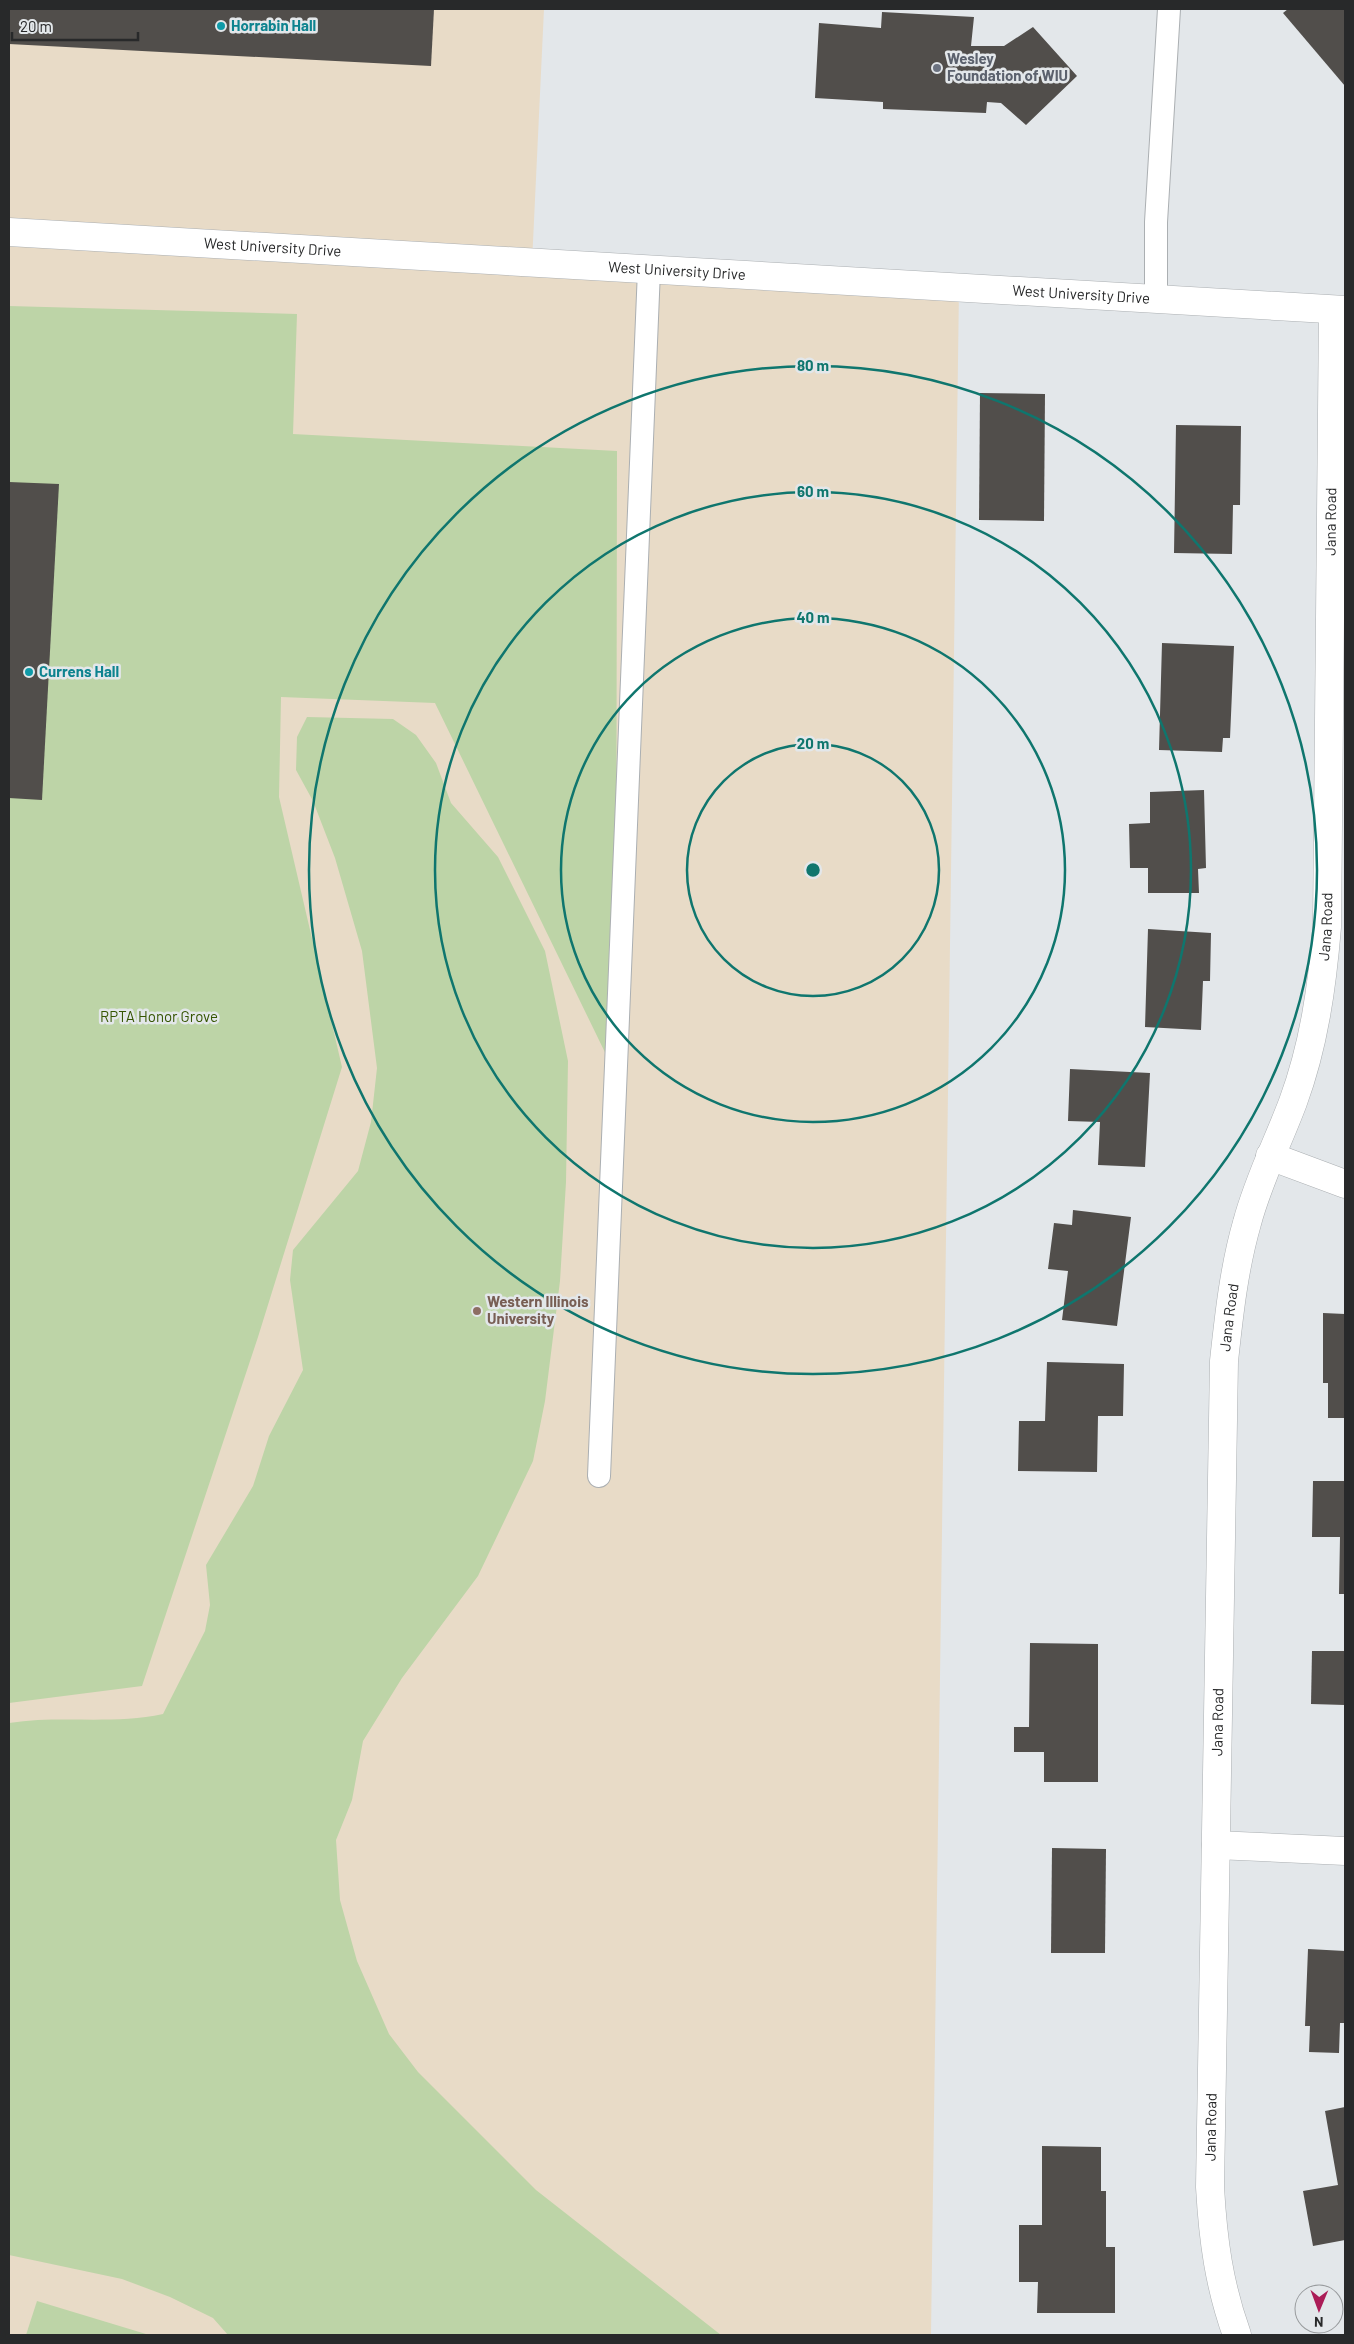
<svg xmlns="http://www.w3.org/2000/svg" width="1354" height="2344" font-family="Barlow,sans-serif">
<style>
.education{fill:#e8dbc7}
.green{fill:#bdd4a7}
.building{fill:#514e4b}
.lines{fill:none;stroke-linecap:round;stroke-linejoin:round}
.service-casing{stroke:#abafb2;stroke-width:24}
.minor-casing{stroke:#abafb2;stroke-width:29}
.service{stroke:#fff;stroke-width:22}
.minor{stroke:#fff;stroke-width:28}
.ring{fill:none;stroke:#0f766e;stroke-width:2.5}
.culture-dot{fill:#0f9aa8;stroke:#e3e7ea;stroke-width:2}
.worship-dot{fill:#6b7280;stroke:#e3e7ea;stroke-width:2}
.education-dot{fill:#8d6e63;stroke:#e3e7ea;stroke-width:2}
.labels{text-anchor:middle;stroke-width:5;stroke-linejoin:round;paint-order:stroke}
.culture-label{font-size:15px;font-weight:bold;fill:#0d838f;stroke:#e3e7ea;text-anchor:start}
.worship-label{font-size:15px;font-weight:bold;fill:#5b616d;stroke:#e3e7ea;text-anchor:start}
.street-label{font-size:15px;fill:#28292a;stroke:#e3e7ea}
.park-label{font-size:15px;fill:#355502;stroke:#e3e7ea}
.education-label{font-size:15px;font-weight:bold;fill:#785e54;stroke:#e3e7ea;text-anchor:start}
.centre{fill:#0f766e;stroke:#e3e7ea;stroke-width:2.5}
.ring-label{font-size:15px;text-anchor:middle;font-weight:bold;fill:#0f766e;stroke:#e3e7ea;stroke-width:5;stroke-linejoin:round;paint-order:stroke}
</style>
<rect width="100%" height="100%" fill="#e3e7ea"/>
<polygon class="education" points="9,9 544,9 532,263 959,288 931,2335 9,2335"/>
<g class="green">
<polygon points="9,306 297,314 293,434 617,451 616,1075 435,703 281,697 279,797 342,1067 258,1337 142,1686 9,1703"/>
<path d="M307,717L393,719L416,735L436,763L451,803L498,857L545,951L568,1061L566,1182L560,1281L545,1401L533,1461L478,1576L402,1678L363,1741L352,1800L336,1840L340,1900L357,1961L389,2034L418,2072L536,2190L721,2335H228L213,2318L170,2297L122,2279L9,2255V1723C60,1715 112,1725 163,1714L205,1631L210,1605L206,1565L253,1486L269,1436L303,1370L290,1280L293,1250L358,1171L371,1122L377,1068L362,951L335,858L313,801L296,770L297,737Z"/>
<polygon points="37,2301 146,2334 146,2335 26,2335"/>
</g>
<g class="building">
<polygon points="9,9 434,9 431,66 9,44"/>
<polygon points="1288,9 1345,9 1345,86 1283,13"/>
<polygon points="882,12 974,17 971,46 1004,46 1033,27 1077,76 1026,125 1001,103 987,102 986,113 883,109 883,102 815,98 819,23 881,28"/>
<polygon points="980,393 1045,394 1044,521 979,520"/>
<polygon points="1176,425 1241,426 1240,505 1233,505 1232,554 1174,553"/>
<polygon points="9,482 59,484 42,800 9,798"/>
<polygon points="1162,643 1234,646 1230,738 1223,738 1222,752 1159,750"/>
<polygon points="1204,790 1206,868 1198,869 1199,893 1148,893 1148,868 1130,868 1129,824 1150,823 1150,792"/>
<polygon points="1148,929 1211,933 1210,981 1203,981 1201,1030 1145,1027"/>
<polygon points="1070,1069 1150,1073 1145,1167 1098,1165 1100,1122 1068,1121"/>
<polygon points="1073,1210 1131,1217 1117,1326 1062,1320 1068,1271 1048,1269 1054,1223 1072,1225"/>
<polygon points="1323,1313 1345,1314 1345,1418 1328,1418 1328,1383 1323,1383"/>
<polygon points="1047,1362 1124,1364 1123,1416 1098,1416 1097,1472 1018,1471 1019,1421 1045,1421"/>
<polygon points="1313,1481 1345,1481 1345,1594 1339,1594 1340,1537 1312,1537"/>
<polygon points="1030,1643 1098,1644 1098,1782 1044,1782 1044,1752 1014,1752 1014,1727 1029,1727"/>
<polygon points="1312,1651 1345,1651 1345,1705 1311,1704"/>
<polygon points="1052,1848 1106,1849 1105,1953 1051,1953"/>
<polygon points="1308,1949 1345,1951 1345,2023 1340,2023 1339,2053 1309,2052 1310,2026 1305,2026"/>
<polygon points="1345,2107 1345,2240 1313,2246 1303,2191 1338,2185 1325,2111"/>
<polygon points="1042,2146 1101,2147 1101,2191 1106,2191 1106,2247 1115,2247 1115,2313 1037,2313 1038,2282 1019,2282 1019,2225 1042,2225"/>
</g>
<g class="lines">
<defs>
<g id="service">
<polyline points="1156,300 1156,222 1169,9"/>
<polyline points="599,1476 649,270"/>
</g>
<g id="minor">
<path id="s1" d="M9,232L1345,310"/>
<polyline points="1270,1156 1345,1184"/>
<polyline points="1216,1845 1345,1851"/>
<path id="s2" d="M1237,2335C1219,2285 1213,2240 1210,2187L1224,1361C1229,1315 1234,1268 1247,1223C1258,1181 1278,1142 1293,1102C1314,1045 1322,987 1327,927L1333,310"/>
</g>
</defs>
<use href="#service" class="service-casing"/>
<use href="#minor" class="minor-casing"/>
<use href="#service" class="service"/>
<use href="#minor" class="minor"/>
</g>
<g class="ring">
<circle cx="813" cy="870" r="126"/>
<circle cx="813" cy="870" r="252"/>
<circle cx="813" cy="870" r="378"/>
<circle cx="813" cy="870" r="504"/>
</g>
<g class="culture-dot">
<circle cx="221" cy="26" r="5"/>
<circle cx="29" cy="672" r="5"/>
</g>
<circle class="worship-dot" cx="937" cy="68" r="5"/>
<circle class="education-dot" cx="477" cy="1311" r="5"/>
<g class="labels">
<g class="culture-label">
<text x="231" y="31">Horrabin Hall</text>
<text x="39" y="677">Currens Hall</text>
</g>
<g class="worship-label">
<text x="947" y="64">Wesley<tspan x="947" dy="17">Foundation of WIU</tspan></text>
</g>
<g class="street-label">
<text dy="5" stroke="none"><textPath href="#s1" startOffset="264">West University Drive</textPath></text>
<text dy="5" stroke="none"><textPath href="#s1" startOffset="669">West University Drive</textPath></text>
<text dy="5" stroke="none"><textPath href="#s1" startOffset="1074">West University Drive</textPath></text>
<text dy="5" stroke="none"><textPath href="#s2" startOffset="1831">Jana Road</textPath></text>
<text dy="5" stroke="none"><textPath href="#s2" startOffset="1426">Jana Road</textPath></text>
<text dy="5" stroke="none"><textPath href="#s2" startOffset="1021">Jana Road</textPath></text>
<text dy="5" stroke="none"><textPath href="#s2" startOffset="616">Jana Road</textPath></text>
<text dy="5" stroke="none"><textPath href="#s2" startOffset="211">Jana Road</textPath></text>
</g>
<g class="park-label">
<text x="159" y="1022">RPTA Honor Grove</text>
</g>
<g class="education-label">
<text x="487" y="1307">Western Illinois<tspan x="487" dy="17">University</tspan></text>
</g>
</g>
<circle cx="813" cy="870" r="8" class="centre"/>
<g class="ring-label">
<text x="813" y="371">80 m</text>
<text x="813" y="497">60 m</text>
<text x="813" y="623">40 m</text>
<text x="813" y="749">20 m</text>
</g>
<rect width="1354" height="2344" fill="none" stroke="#28292a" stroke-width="20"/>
<g transform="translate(1319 2309) rotate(181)"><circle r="24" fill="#e3e7ea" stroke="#989b9d"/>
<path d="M0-4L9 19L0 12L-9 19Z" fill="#ab1c57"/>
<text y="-8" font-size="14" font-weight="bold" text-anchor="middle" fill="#28292a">N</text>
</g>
<path d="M12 32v8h126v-8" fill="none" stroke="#28292a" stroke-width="2.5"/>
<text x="20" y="32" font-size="15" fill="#28292a" stroke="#e3e7ea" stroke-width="4" paint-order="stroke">20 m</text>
</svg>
